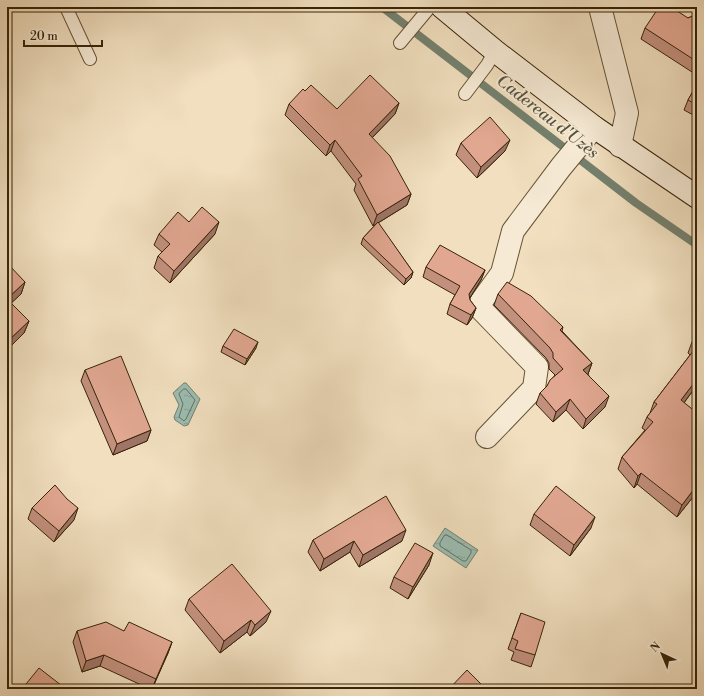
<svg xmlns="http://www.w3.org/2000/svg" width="704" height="696" font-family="'Libre Bodoni',serif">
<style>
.water{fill:url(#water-ripples);stroke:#73806e}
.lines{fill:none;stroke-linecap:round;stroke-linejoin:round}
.shore{stroke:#6a705d;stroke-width:1}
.stream{stroke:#73806e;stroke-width:8}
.service-casing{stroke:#665336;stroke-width:14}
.minor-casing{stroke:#665336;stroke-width:24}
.secondary-casing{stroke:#382408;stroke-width:24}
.service{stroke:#f6ead5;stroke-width:12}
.minor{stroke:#f6ead5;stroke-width:22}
.secondary{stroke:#f6ead5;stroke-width:22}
.wall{fill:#c2907d;stroke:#382408}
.shaded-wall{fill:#9e7566;stroke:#382408}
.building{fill:#e1a791;stroke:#382408}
.labels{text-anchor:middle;stroke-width:4;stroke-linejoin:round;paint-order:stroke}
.water-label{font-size:17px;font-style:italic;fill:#56523b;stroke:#f6ead5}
</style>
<defs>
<pattern id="water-ripples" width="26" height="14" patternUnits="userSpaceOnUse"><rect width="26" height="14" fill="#9bbdb2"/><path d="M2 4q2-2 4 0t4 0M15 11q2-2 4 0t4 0" fill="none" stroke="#86a298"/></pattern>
</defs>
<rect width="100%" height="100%" fill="#f1dfbf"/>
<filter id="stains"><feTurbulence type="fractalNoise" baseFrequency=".005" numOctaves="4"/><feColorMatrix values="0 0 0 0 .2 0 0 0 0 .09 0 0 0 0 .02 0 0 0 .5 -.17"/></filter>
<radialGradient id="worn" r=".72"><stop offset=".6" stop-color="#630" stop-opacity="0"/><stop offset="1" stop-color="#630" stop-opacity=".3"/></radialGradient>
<g class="water">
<polygon points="184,383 186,383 200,399 188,425 184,426 175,420 174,417 179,405 173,393"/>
<polygon points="445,528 478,550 466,568 433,546"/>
</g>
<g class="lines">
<g class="shore">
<polygon points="184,389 186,389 195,400 186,419 184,421 179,417 183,404 179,394"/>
<polygon points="445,535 447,535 471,550 471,553 466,561 463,561 440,546 440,543"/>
</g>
<polyline class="stream" points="382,7 636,203 697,245"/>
<defs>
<g id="service">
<polyline points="66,7 90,59"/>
<polyline points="400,43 430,7"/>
<polyline points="465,94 487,65 495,51"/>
</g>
<g id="minor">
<polyline points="600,7 627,113 620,146"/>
<polyline points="487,437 534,388 537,367 478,306 502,273 513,231 561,167 594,127"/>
</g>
<polyline id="secondary" points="442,7 495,51 594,127 697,197"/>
</defs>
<use href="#service" class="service-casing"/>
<use href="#minor" class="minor-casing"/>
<use href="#secondary" class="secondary-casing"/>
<use href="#service" class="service"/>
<use href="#minor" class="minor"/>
<use href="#secondary" class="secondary"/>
</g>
<g class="wall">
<polygon points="697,14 697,64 692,72 641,39 645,28 688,18"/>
<polygon points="697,84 697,117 684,110 688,100"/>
<polygon points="399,103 395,114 372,138 411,194 407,205 378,223 413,272 411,278 404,285 361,244 363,238 377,223 373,226 354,190 356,184 331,151 326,156 285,115 289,104 337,109"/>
<polygon points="461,143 505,151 477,178 456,155"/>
<polygon points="189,222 215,234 170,283 154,268 158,256 162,252 154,245 159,234"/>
<polygon points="7,265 25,282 21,294 11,303 29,321 24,333 7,350"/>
<polygon points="426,267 485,270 481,280 470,298 470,300 476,308 472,318 467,325 447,314 450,304 455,295 423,277"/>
<polygon points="498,294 563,327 562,331 592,363 588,374 605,407 583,429 566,410 553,422 536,404 540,393 547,386 555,375 549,369 549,363 546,358 494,305"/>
<polygon points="697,336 697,385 684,403 697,413 697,492 677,517 637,484 634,488 618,469 622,457 645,430 642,428 647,417 650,413 654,402 690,355 688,353 692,342"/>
<polygon points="223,346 256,348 245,365 221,352"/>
<polygon points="85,370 151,430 147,441 113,455 81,381"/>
<polygon points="32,508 74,520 54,542 28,519"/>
<polygon points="534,514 591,528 570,556 530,525"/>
<polygon points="313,540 402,541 359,567 350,552 320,571 308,552"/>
<polygon points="429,565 408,599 390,588 394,577"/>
<polygon points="189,599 266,622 250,636 247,632 220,653 185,610"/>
<polygon points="521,613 535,655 531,667 511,660 514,652 508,649"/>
<polygon points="77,631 124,631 172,642 168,653 152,689 150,689 100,666 82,672 73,642"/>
</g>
<g class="shaded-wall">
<polygon points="697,59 697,64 692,72 696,61"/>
<polygon points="399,103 395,114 365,145 369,134"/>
<polygon points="335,140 331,151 326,156 330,145"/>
<polygon points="510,140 505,151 477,178 481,167"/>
<polygon points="411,194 407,205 373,226 377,215"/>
<polygon points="219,222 215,234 170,283 174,271"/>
<polygon points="485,270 481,280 466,304 469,294"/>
<polygon points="413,272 411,278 404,285 406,279"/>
<polygon points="25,282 21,294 7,307 7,299"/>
<polygon points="476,308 472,318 467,325 471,315"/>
<polygon points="29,321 24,333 7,350 7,345 9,340"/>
<polygon points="258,342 256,348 245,365 247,359"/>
<polygon points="592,363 588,374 579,380 583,370"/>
<polygon points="697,379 697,385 677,412 681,400"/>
<polygon points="609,396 605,407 583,429 586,419"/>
<polygon points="570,399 566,410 553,422 556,412"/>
<polygon points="151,430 147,441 113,455 117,444"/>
<polygon points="641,473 637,484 634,488 638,476"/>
<polygon points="697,485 697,492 677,517 682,505"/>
<polygon points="78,508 74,520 54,542 59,531"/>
<polygon points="595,517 591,528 570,556 574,545"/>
<polygon points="406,530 402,541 359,567 363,555"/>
<polygon points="354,541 350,552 320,571 324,559"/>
<polygon points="433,553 429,565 408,599 413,587"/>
<polygon points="271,611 266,622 250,636 255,625"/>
<polygon points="251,620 247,632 220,653 224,641"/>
<polygon points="172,642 168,653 152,689 156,679"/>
<polygon points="104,655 100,666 82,672 86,661"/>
</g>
<g class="building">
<polygon points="659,7 671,7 688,18 697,14 697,59 696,61 645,28"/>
<polygon points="370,75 399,103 369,134 390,156 411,194 377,215 358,179 362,176 335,140 330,145 289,104 303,89 305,91 311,85 337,109"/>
<polygon points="697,84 697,105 688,100"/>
<polygon points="490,117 510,140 481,167 461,143"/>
<polygon points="202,207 219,222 174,271 158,256 170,244 159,234 178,212 189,222"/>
<polygon points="378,222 413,272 406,279 363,238"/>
<polygon points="440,245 485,270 469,294 470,300 476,308 471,315 450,304 460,286 426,267"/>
<polygon points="8,264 25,282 7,299 29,321 9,340 7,338 7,265"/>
<polygon points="507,282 531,296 563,327 560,330 592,363 583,370 609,396 586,419 570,399 556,412 540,393 547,386 550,380 563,369 553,358 553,353 550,348 498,294"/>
<polygon points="234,329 258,342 247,359 223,346"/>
<polygon points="697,336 697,379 681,400 697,413 697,485 682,505 641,473 638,476 622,457 653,422 647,417 657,404 654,402 697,346 692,342"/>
<polygon points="121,356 151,430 117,444 85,370"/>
<polygon points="55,485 67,499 78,508 59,531 32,508"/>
<polygon points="556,486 595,517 574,545 534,514"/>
<polygon points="386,496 406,530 363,555 354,541 324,559 313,540"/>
<polygon points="415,543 433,553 413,587 394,577"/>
<polygon points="232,564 271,611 255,625 251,620 224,641 189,599"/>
<polygon points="521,613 545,622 535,655 515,649 518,641 512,638"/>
<polygon points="106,622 124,631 129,622 172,642 156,679 104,655 86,661 77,631"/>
<polygon points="39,668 66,689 22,689"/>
<polygon points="467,670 486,689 449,689"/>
</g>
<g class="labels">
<g class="water-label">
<text transform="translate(548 116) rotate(38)" y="6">Cadereau d'Uzès</text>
</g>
</g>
<rect width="704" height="696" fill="none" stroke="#f1dfbf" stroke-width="24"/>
<rect x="8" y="8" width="688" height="680" fill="none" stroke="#382408" stroke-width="2"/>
<rect x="12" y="12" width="680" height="672" fill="none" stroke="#382408"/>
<g transform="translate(662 654) rotate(316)" stroke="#f6ead5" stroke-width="3" paint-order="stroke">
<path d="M0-3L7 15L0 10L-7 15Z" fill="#382408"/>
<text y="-6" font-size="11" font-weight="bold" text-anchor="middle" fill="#382408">N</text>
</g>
<path d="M24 40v6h78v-6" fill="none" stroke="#382408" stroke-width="2"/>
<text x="30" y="40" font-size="12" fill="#382408" stroke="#f6ead5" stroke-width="3" paint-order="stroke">20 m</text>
<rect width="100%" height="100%" filter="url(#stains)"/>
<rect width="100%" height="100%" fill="url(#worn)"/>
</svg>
